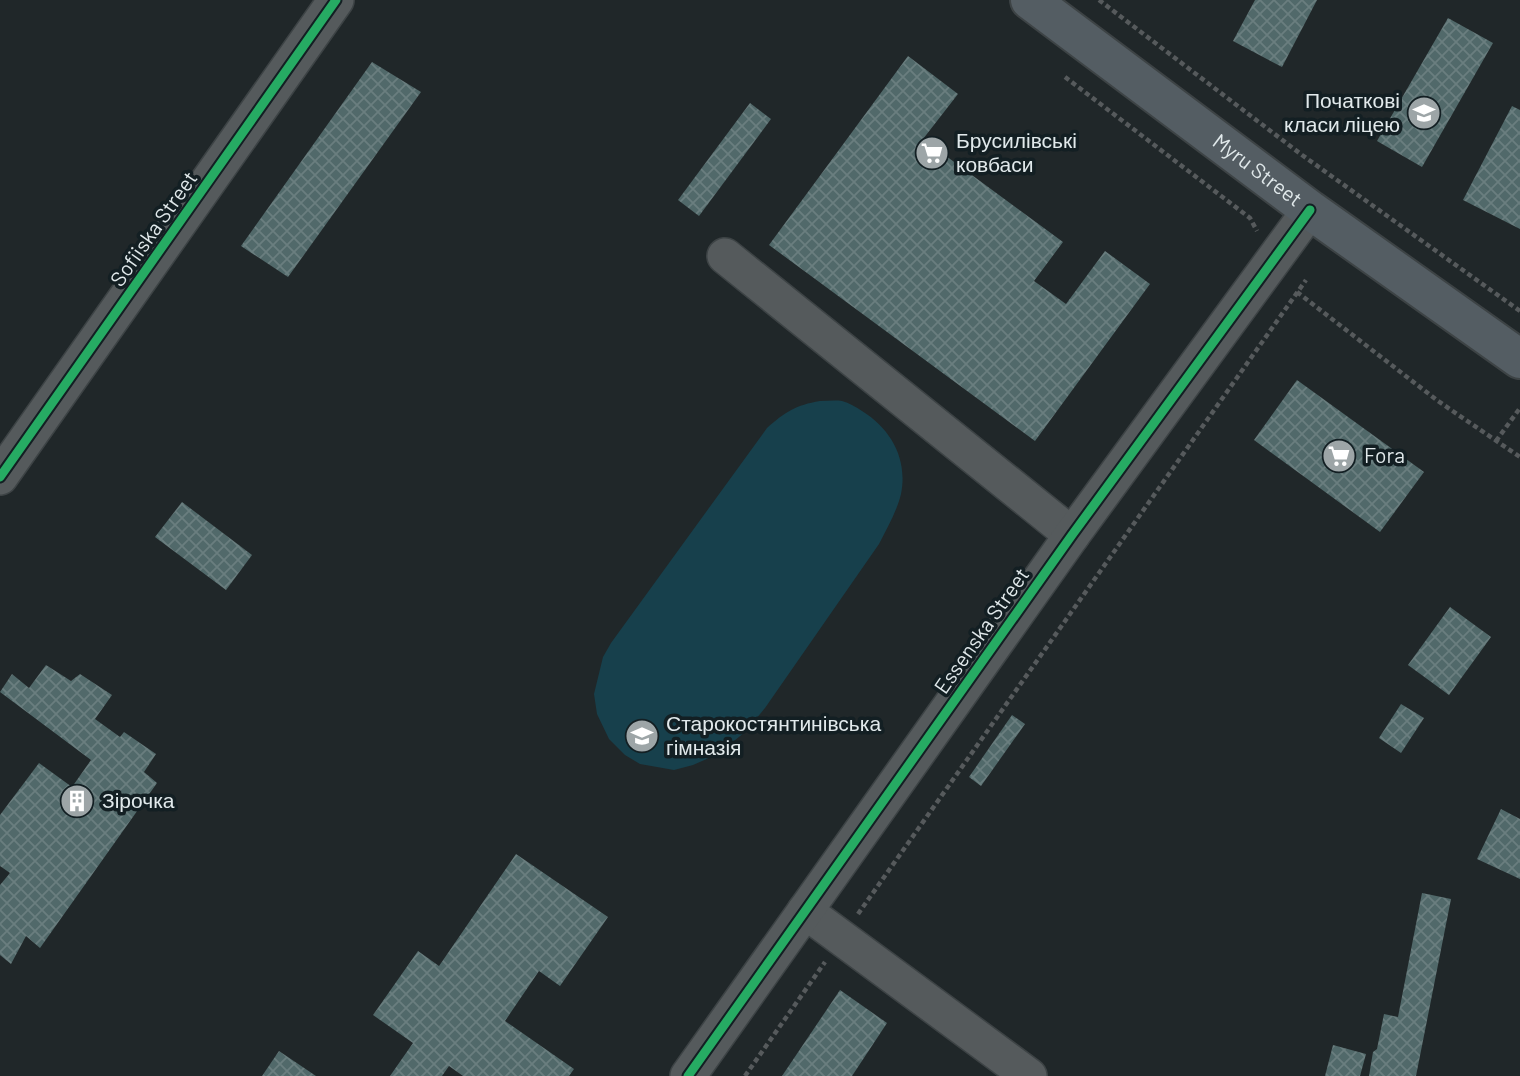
<svg xmlns="http://www.w3.org/2000/svg" width="1520" height="1076" font-family="Barlow,sans-serif">
<style>
.park{fill:#17404c}
.building{fill:url(#building-cross-hatch)}
.lines{fill:none;stroke-linecap:round;stroke-linejoin:round}
.minor-casing{stroke:#3d4345;stroke-width:38}
.major-casing{stroke:#3d4345;stroke-width:42}
.path{stroke:#565a5c;stroke-width:4.5;stroke-dasharray:5 3.5;stroke-linecap:butt}
.minor{stroke:#555a5c;stroke-width:35}
.major{stroke:#545d63;stroke-width:38}
.cycleway-casing{stroke:#131f23;stroke-width:13}
.cycleway{stroke:#26ab63;stroke-width:9}
.labels{text-anchor:middle;stroke-width:7;stroke-linejoin:round;paint-order:stroke}
.poi-label{font-size:21px;fill:#e1e9eb;stroke:#131f23;text-anchor:start}
.street-label{font-size:21px;fill:#e1e9eb;stroke:#131f23}
</style>
<defs>
<pattern id="building-cross-hatch" width="8" height="8" patternUnits="userSpaceOnUse" patternTransform="scale(1.75)"><rect width="8" height="8" fill="#51696a"/><path d="M0 0l8 8M0 8l8-8" fill="none" stroke="#6a7e7f"/></pattern>
</defs>
<rect width="100%" height="100%" fill="#202729"/>
<path class="park" d="M820,401C827,401 835,400 842,401C849,403 856,407 862,411C891,429 908,459 901,494C897,511 887,528 879,544L765,708L745,732L718,754L693,765L674,770L640,764L625,755L609,739L597,714L594,694L603,657L611,643L767,428C785,412 796,405 820,401Z"/>
<g class="building">
<polygon points="1255,0 1317,0 1282,67 1233,41"/>
<polygon points="1448,18 1493,43 1422,167 1377,141"/>
<polygon points="908,56 958,94 923,139 1063,242 1034,281 1066,304 1105,251 1150,284 1035,441 769,245"/>
<polygon points="372,62 421,92 288,277 241,246"/>
<polygon points="750,103 771,119 699,216 678,200"/>
<polygon points="1512,106 1520,110 1520,229 1463,200"/>
<polygon points="1297,380 1424,472 1380,532 1254,440"/>
<polygon points="182,502 252,555 226,590 155,537"/>
<polygon points="1450,607 1491,637 1449,695 1408,665"/>
<polygon points="46,665 71,681 80,674 112,695 95,719 120,737 124,732 156,754 144,772 157,783 40,948 26,936 11,964 0,955 0,885 10,873 0,866 0,815 39,763 72,787 91,760 0,692 12,674 29,688"/>
<polygon points="1401,704 1424,718 1401,753 1379,738"/>
<polygon points="1012,715 1025,724 981,786 969,777"/>
<polygon points="1501,809 1520,819 1520,879 1477,859"/>
<polygon points="516,854 608,917 560,986 539,971 505,1021 574,1069 569,1076 463,1076 449,1066 442,1076 390,1076 413,1043 373,1015 418,951 439,966"/>
<polygon points="1422,893 1451,899 1416,1076 1369,1076 1373,1052 1377,1049 1384,1014 1398,1017"/>
<polygon points="840,990 887,1023 852,1076 782,1076"/>
<polygon points="1333,1045 1366,1054 1360,1076 1325,1076"/>
<polygon points="279,1051 316,1076 262,1076"/>
</g>
<g class="lines">
<defs>
<g id="minor">
<polyline points="725,256 1072,535"/>
<polyline points="0,477 336,0"/>
<polyline points="805,911 1029,1076"/>
<polyline points="688,1076 1072,535 1310,210"/>
</g>
<g id="major">
<path id="s1" d="M1030,0L1310,210L1520,359"/>
</g>
</defs>
<use href="#minor" class="minor-casing"/>
<use href="#major" class="major-casing"/>
<g class="path">
<polyline points="1099,0 1302,155 1520,311"/>
<polyline points="1065,77 1250,218 1257,231"/>
<polyline points="1297,292 1438,401 1520,457"/>
<polyline points="1496,441 1520,408"/>
<polyline points="858,914 1306,280"/>
<polyline points="745,1076 825,962"/>
</g>
<use href="#minor" class="minor"/>
<use href="#major" class="major"/>
<defs>
<g id="cycleway">
<polyline points="0,477 336,0"/>
<polyline points="688,1076 1072,535 1310,210"/>
</g>
</defs>
<use href="#cycleway" class="cycleway-casing"/>
<use href="#cycleway" class="cycleway"/>
</g>
<defs>
<symbol id="school-disc" viewBox="-11 -11 22 22"><circle r="9.5" fill="#9da5a7" stroke="#131f23"/><path d="M0-5L7-2L0 1L-7-2ZM-4 1L0 2.5L4 1V4Q0 6-4 4Z" fill="#fff"/></symbol>
<symbol id="supermarket-disc" viewBox="-11 -11 22 22"><circle r="9.5" fill="#9da5a7" stroke="#131f23"/><path d="M-6-5.5h2.5l.6 2H6L4.5 2H-2.5L-4.4-4H-6ZM-1.5 3.2a1.3 1.3 0 1 0 .1 0ZM3 3.2a1.3 1.3 0 1 0 .1 0Z" fill="#fff"/></symbol>
<symbol id="building-disc" viewBox="-11 -11 22 22"><circle r="9.5" fill="#9da5a7" stroke="#131f23"/><path d="M-4-6H4V6H1V3H-1V6H-4ZM-2.5-4.3h1.7v1.8h-1.7ZM.8-4.3h1.7v1.8H.8ZM-2.5-1h1.7V.8h-1.7ZM.8-1h1.7V.8H.8Z" fill="#fff"/></symbol>
</defs>
<g fill-rule="evenodd">
<use href="#school-disc" x="1405" y="94" width="38" height="38"/>
<use href="#supermarket-disc" x="913" y="134" width="38" height="38"/>
<use href="#supermarket-disc" x="1320" y="437" width="38" height="38"/>
<use href="#school-disc" x="623" y="717" width="38" height="38"/>
<use href="#building-disc" x="58" y="782" width="38" height="38"/>
</g>
<g class="labels">
<g class="poi-label">
<text x="1400" y="108" text-anchor="end">Початкові<tspan x="1400" dy="24">класи ліцею</tspan></text>
<text x="956" y="148">Брусилівські<tspan x="956" dy="24">ковбаси</tspan></text>
<text x="1364" y="463">Fora</text>
<text x="666" y="731">Старокостянтинівська<tspan x="666" dy="24">гімназія</tspan></text>
<text x="102" y="808">Зірочка</text>
</g>
<g class="street-label">
<text dy="7" stroke="none"><textPath href="#s1" startOffset="284">Myru Street</textPath></text>
<text transform="translate(154 229) rotate(-55)" y="7">Sofiiska Street</text>
<text transform="translate(982 631) rotate(-55)" y="7">Essenska Street</text>
</g>
</g>
</svg>
